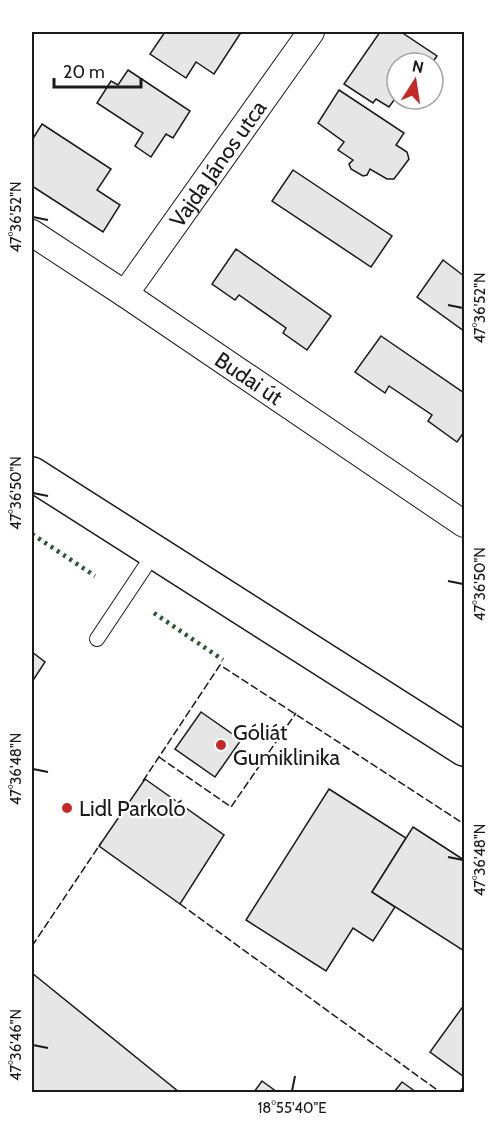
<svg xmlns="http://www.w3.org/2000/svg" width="496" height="1124" font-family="Cabin,sans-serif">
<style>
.building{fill:#e6e6e6;stroke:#1a1a1a;stroke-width:1.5}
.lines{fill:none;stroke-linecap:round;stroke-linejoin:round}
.lane-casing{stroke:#1a1a1a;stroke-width:16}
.street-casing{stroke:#1a1a1a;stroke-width:28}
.primary-casing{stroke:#1a1a1a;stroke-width:36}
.lane{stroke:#fff;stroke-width:14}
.street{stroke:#fff;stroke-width:26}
.primary{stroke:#fff;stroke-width:33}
.hedge{stroke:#2b5a34;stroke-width:4.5;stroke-dasharray:3 4.5;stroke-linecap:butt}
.fence{stroke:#1a1a1a;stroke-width:1.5;stroke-dasharray:8 3;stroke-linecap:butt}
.ticks{fill:none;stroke:#1a1a1a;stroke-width:2}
.poi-dot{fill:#c62828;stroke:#fff;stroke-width:2}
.labels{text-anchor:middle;stroke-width:4.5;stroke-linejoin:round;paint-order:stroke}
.street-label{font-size:22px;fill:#1a1a1a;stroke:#fff}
.poi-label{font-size:22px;fill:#1a1a1a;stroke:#fff;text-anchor:start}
.neatline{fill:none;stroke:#1a1a1a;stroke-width:2}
.ticks-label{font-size:15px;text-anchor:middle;fill:#1a1a1a}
</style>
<rect width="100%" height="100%" fill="#fff"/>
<g class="building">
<polygon points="165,32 236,32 240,34 214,74 196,62 186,78 150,54"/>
<polygon points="380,32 401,32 437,56 432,63 397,63 397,96 389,107 376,99 373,103 344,84"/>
<polygon points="128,70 190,111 173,138 166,134 151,157 135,146 143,133 97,103 111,81 118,85"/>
<polygon points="339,90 404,133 396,145 407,152 409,159 394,179 387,179 370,169 367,175 363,176 351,169 349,164 353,160 338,150 344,142 318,123"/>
<polygon points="42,124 111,169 97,190 120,205 103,232 32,186 32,140"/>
<polygon points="293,170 392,236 371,267 272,201"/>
<polygon points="236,249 331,316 307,350 283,333 286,328 239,295 235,300 212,284"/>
<polygon points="443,260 464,276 464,331 417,297"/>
<polygon points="381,336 464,393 464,432 457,442 428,421 432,415 389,386 385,393 355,372"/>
<polygon points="32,652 45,662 32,682"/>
<polygon points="201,712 241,740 215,777 175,749"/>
<polygon points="145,779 224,835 180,904 99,846"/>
<polygon points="329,789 406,838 372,892 395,907 373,941 353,928 326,971 246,920"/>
<polygon points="413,827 464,860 464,951 372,892"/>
<polygon points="32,973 179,1092 32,1092"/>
<polygon points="464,1005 464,1074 463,1076 430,1052"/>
<polygon points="262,1081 277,1092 254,1092"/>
<polygon points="402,1082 416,1092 394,1092"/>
</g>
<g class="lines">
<defs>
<polyline id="lane" points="97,639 155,552"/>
<g id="street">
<path id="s1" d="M32,233L125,294L464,524"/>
<path id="s2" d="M125,294L311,32"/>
</g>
<polyline id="primary" points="32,474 464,749"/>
</defs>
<use href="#lane" class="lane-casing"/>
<use href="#street" class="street-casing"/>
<use href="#primary" class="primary-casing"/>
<use href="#lane" class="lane"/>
<use href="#street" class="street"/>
<use href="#primary" class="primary"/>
<g class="hedge">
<polyline points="32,534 95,576"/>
<polyline points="154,613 223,660"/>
</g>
<g class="fence">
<polyline points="159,757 231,807 296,713"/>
<polyline points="143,781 220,665 464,824"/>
<polyline points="180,904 440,1092"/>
<polyline points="32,946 101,843"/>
<polyline points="460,1092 464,1086"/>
</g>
</g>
<path class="ticks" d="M33,217L48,220M448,305L463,308M33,493L48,496M448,581L463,584M33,769L48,772M448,857L463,860M33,1045L48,1048M292,1091L295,1076"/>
<g class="poi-dot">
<circle cx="221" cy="745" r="6"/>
<circle cx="67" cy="808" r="6"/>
</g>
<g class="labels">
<g class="street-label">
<text dy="8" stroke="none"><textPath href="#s2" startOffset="160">Vajda János utca</textPath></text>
<text dy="8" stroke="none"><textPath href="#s1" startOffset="261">Budai út</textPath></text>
</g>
<g class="poi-label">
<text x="233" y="740">Góliát<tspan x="233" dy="25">Gumiklinika</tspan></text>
<text x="79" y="816">Lidl Parkoló</text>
</g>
</g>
<rect width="496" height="1124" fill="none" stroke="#ffffff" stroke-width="66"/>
<g transform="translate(415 81) rotate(12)"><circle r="28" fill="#ffffff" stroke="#a3a3a3" stroke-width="1.5"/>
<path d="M0-4.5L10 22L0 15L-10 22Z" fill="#c62828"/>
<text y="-9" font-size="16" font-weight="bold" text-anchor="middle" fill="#1a1a1a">N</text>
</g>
<path d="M54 78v9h87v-9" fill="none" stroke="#1a1a1a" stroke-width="3"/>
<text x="63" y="78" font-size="18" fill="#1a1a1a" stroke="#ffffff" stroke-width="4.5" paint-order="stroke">20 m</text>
<rect x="33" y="33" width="430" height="1058" class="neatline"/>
<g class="ticks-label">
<text transform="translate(16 217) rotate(-90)" y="5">47°36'52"N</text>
<text transform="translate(480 308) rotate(-90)" y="5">47°36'52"N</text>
<text transform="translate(16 493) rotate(-90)" y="5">47°36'50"N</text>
<text transform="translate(480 584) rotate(-90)" y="5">47°36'50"N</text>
<text transform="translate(16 769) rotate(-90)" y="5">47°36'48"N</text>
<text transform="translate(480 860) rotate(-90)" y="5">47°36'48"N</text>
<text transform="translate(16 1045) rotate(-90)" y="5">47°36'46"N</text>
<text x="292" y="1113">18°55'40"E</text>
</g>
</svg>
